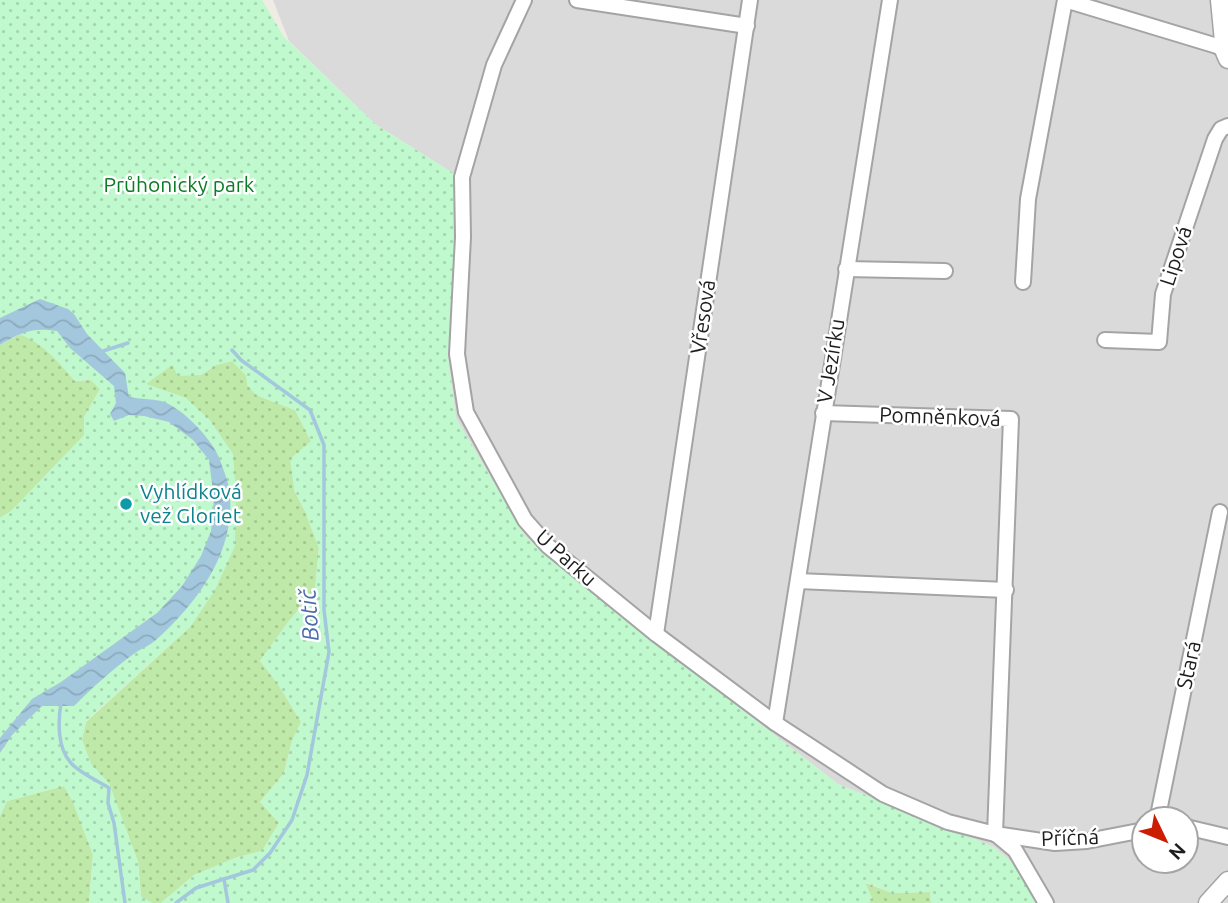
<svg xmlns="http://www.w3.org/2000/svg" width="1228" height="903" font-family="Ubuntu,sans-serif">
<style>
.residential{fill:#dbdada;fill-rule:evenodd}
.grass{fill:url(#grass-dots)}
.park{fill:url(#park-dots)}
.water{fill:url(#water-waves)}
.lines{fill:none;stroke-linecap:round;stroke-linejoin:round}
.stream{stroke:#a3c7dd;stroke-width:3.5}
.minor-casing{stroke:#a4a4a4;stroke-width:18}
.tertiary-casing{stroke:#a4a4a4;stroke-width:21}
.minor{stroke:#fff;stroke-width:14}
.tertiary{stroke:#fff;stroke-width:18}
.culture-dot{fill:#0f9aa8;stroke:#fff;stroke-width:2.5}
.labels{text-anchor:middle;stroke-width:5;stroke-linejoin:round;paint-order:stroke}
.park-label{font-size:21px;fill:#0b7c25;stroke:#fff}
.street-label{font-size:21px;fill:#1d1d1d;stroke:#fff}
.culture-label{font-size:21px;fill:#0d838f;stroke:#fff;text-anchor:start}
.water-label{font-size:23px;font-style:italic;fill:#4a6cad;stroke:#fff}
</style>
<defs>
<pattern id="grass-dots" width="8" height="8" patternUnits="userSpaceOnUse" patternTransform="scale(1.75)"><rect width="8" height="8" fill="#bfe9a8"/><path d="M2 2h.1M6 6h.1" fill="none" stroke="#a4c790" stroke-width="1.8" stroke-linecap="round"/></pattern>
<pattern id="park-dots" width="8" height="8" patternUnits="userSpaceOnUse" patternTransform="scale(1.75)"><rect width="8" height="8" fill="#bff9cd"/><path d="M2 2h.1M6 6h.1" fill="none" stroke="#a4d5b0" stroke-width="1.8" stroke-linecap="round"/></pattern>
<pattern id="water-waves" width="16" height="10" patternUnits="userSpaceOnUse" patternTransform="scale(1.75)"><rect width="16" height="10" fill="#a3c7dd"/><path d="M0 5q4-4 8 0t8 0" fill="none" stroke="#8caabd"/></pattern>
</defs>
<rect width="100%" height="100%" fill="#efece3"/>
<path class="residential" d="M273,0H1228V903H1037L1019,869L994,847L838,784L594,595L525,536L456,418L448,357L458,238L453,173L375,124L289,41ZM1144,819H1186V861H1144Z"/>
<g class="grass">
<path d="M20,334C43,343 59,362 75,381L91,380L100,389L84,417L85,435L12,511L0,518V345Z"/>
<polygon points="232,361 246,375 256,395 295,410 311,441 294,490 305,511 319,548 315,590 289,621 260,661 278,684 301,722 292,741 284,773 260,802 279,823 262,851 238,857 194,875 161,903 152,903 141,897 138,862 109,784 91,764 82,740 86,722 191,626 186,398 145,384 172,365 201,375 216,365"/>
<polygon points="64,786 73,802 93,855 89,903 0,903 0,816 7,801"/>
<polygon points="863,882 892,893 930,892 931,903 869,903 872,898"/>
</g>
<path class="park" d="M0,0H262L284,37L375,124L453,173L458,238L448,357L456,418L525,536L594,595L838,784L994,847L1019,869L1037,903H931L930,892L892,893L865,882L872,898L869,903H161L194,875L238,857L262,851L279,823L260,802L284,773L292,741L301,722L278,684L260,661L289,621L315,590L319,548L305,511L294,489L290,459L311,441L295,410L256,395L247,385L246,375L232,361L216,365L201,375L178,376L172,365L146,384L186,398L210,420L233,454L236,491L235,546L215,590L191,626L86,721L82,740L91,764L109,783L138,862L141,897L152,903H89L93,855L73,802L64,786L7,801L0,816V518L12,510L84,435V417L100,389L91,380L75,381C59,362 43,343 19,334L0,345Z"/>
<path class="water" d="M40,299L68,309L74,314L87,334L125,373L129,397C140,399 151,399 161,401C181,406 214,441 220,460C224,472 230,485 230,496C234,553 198,602 157,639C151,645 142,648 135,653C113,669 93,687 74,706H42L12,735L0,753V738L32,699L61,682L157,613L182,586L201,556L211,531L214,499L209,460L193,440L169,422L144,416L129,415L114,421L110,414L116,403L114,386L70,348L57,331C32,327 21,332 0,345V318Z"/>
<g class="lines">
<g class="stream">
<polyline points="100,352 128,343"/>
<path d="M61,703C58,721 57,748 71,763C80,773 98,781 109,788L108,803L114,823L125,903"/>
<polyline points="224,879 253,870 270,853 292,820 307,775 329,652 324,610 324,445 310,410 241,360 232,350"/>
<polyline points="176,903 196,888 224,879 228,903"/>
</g>
<defs>
<g id="minor">
<polyline points="524,0 494,65 462,177 463,237 457,354 466,412 525,520 548,546 656,634 775,723 883,794 948,822 995,834 1055,843 1087,841 1144,830"/>
<polyline points="577,0 747,26"/>
<polyline points="1065,0 1217,46 1228,52"/>
<polyline points="846,269 945,271"/>
<polyline points="1023,282 1028,199 1065,0"/>
<polyline points="1105,340 1159,342 1163,294 1215,139 1221,129 1228,126"/>
<polyline points="823,413 1011,419 995,834"/>
<polyline points="798,581 1006,590"/>
<polyline points="656,634 750,0"/>
<polyline points="775,723 890,0"/>
<polyline points="1160,819 1159,811 1220,512"/>
<polyline points="1186,827 1228,837"/>
<polyline points="997,835 1015,850 1046,903"/>
</g>
<g id="tertiary">
<polyline points="1220,0 1225,52 1228,59"/>
<polyline points="1208,903 1228,881"/>
</g>
</defs>
<use href="#minor" class="minor-casing"/>
<use href="#tertiary" class="tertiary-casing"/>
<use href="#minor" class="minor"/>
<use href="#tertiary" class="tertiary"/>
</g>
<circle class="culture-dot" cx="126" cy="504" r="7"/>
<g class="labels">
<g class="park-label">
<text x="179" y="192">Průhonický park</text>
</g>
<g class="street-label">
<text transform="translate(1176 256) rotate(-72)" y="7">Lipová</text>
<text transform="translate(703 317) rotate(-82)" y="7">Vřesová</text>
<text transform="translate(831 361) rotate(-81)" y="7">V Jezírku</text>
<text transform="translate(940 417) rotate(2)" y="7">Pomněnková</text>
<text transform="translate(566 558) rotate(42)" y="7">U Parku</text>
<text transform="translate(1189 665) rotate(-78)" y="7">Stará</text>
<text transform="translate(1070 838) rotate(-2)" y="7">Příčná</text>
</g>
<g class="culture-label">
<text x="140" y="499">Vyhlídková<tspan x="140" dy="24">vež Gloriet</tspan></text>
</g>
<g class="water-label">
<text transform="translate(309 615) rotate(-94)" y="8">Botič</text>
</g>
</g>
<g transform="translate(1165 840) rotate(133)"><circle r="33" fill="#ffffff" stroke="#a5a5a5" stroke-width="2"/>
<path d="M0-5L12 26L0 18L-12 26Z" fill="#cb1e00"/>
<text y="-10" font-size="19" font-weight="bold" text-anchor="middle" fill="#1d1d1d">N</text>
</g>
</svg>
